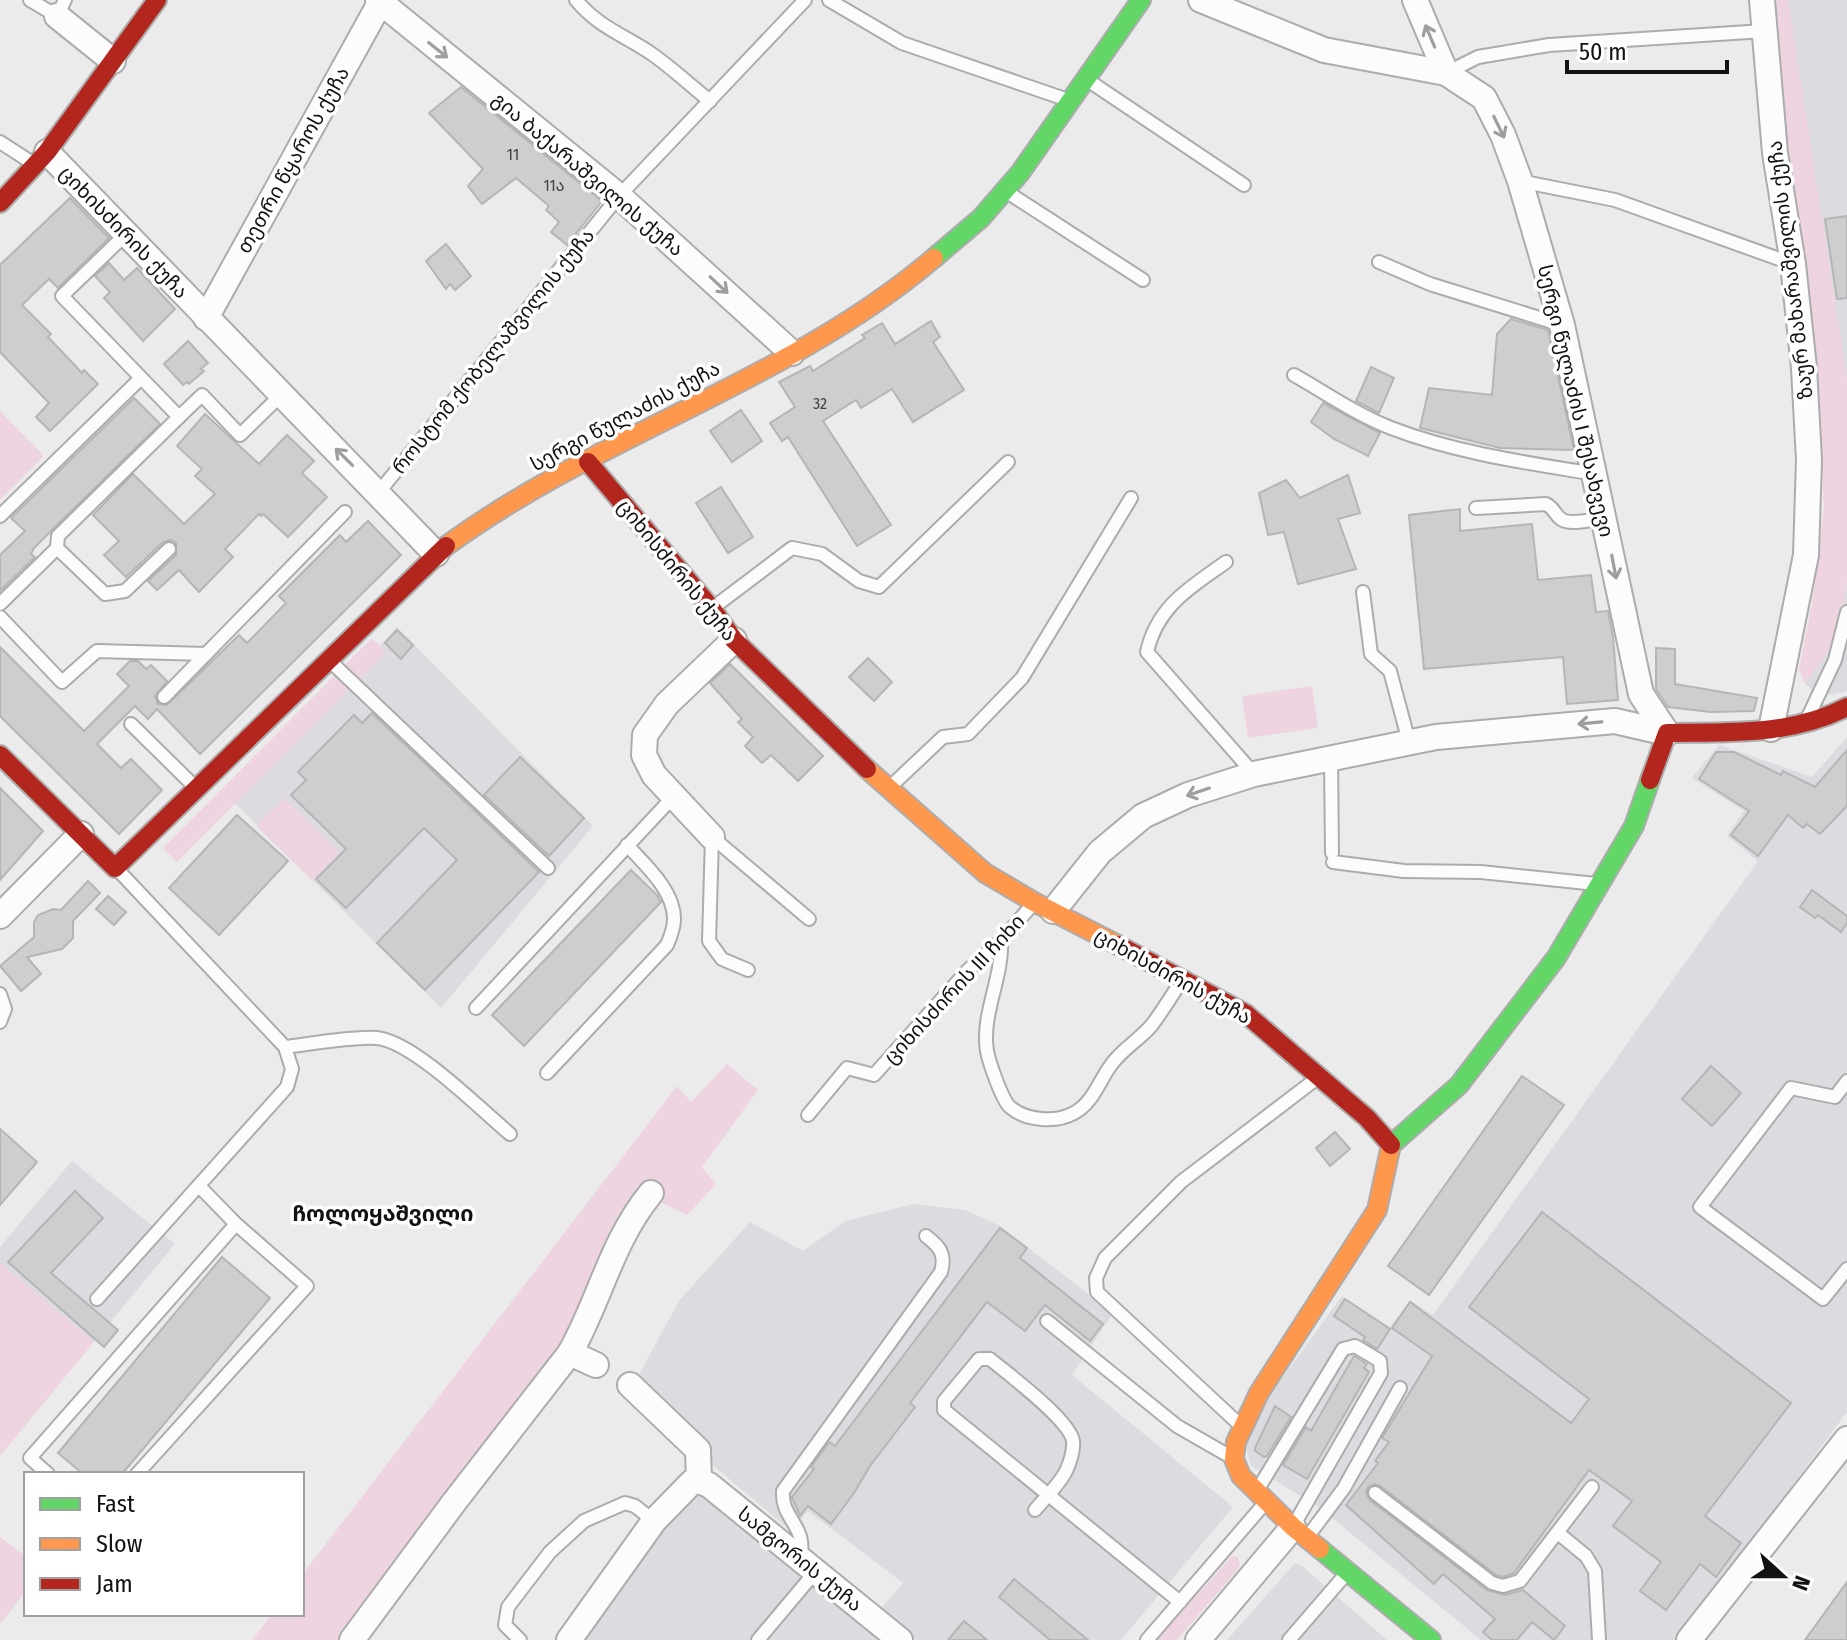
<svg xmlns="http://www.w3.org/2000/svg" width="1847" height="1640" font-family="'Fira Sans Condensed','Noto Sans Georgian',sans-serif">
<style>
.built{fill:#dcdbe0}
.green{fill:#eed3e0}
.building{fill:#cececf;stroke:#b4b5b6;stroke-width:2}
.lines{fill:none;stroke-linecap:round;stroke-linejoin:round}
.lane-casing{stroke:#acacad;stroke-width:16}
.street-casing{stroke:#acacad;stroke-width:28}
.fast-casing{stroke:#acacad;stroke-width:22}
.slow-casing{stroke:#acacad;stroke-width:22}
.jam-casing{stroke:#acacad;stroke-width:22}
.lane{stroke:#fcfcfc;stroke-width:12}
.street{stroke:#fcfcfc;stroke-width:24}
.fast{stroke:#63d668;stroke-width:18}
.slow{stroke:#ff974d;stroke-width:18}
.jam{stroke:#b3261e;stroke-width:18}
.oneway{stroke:#9e9e9f}
.labels{text-anchor:middle;stroke-width:7;stroke-linejoin:round;paint-order:stroke}
.number-label{font-size:16px;fill:#414142}
.street-label{font-size:20px;fill:#121213;stroke:#fff}
.neighbourhood-label{font-size:22px;font-weight:bold;fill:#121213;stroke:#fff}
</style>
<rect width="100%" height="100%" fill="#ebebec"/>
<g class="built">
<polygon points="1788,0 1847,0 1847,380 1789,19"/>
<polygon points="1847,581 1847,691 1832,695 1818,694 1805,684 1836,640"/>
<polygon points="397,627 593,826 441,1008 231,799"/>
<polygon points="1847,737 1847,1412 1677,1640 1481,1640 1320,1508 1251,1466 1242,1433 1342,1296 1390,1327 1410,1300 1433,1315 1758,861 1727,836 1744,811 1692,778 1719,745 1812,777"/>
<polygon points="72,1161 175,1244 94,1342 0,1263 0,1247"/>
<polygon points="914,1204 965,1210 1000,1226 1113,1313 1072,1375 1233,1507 1121,1640 917,1640 880,1610 903,1583 808,1511 791,1531 710,1463 635,1382 679,1301 750,1222 803,1251 845,1221"/>
<polygon points="695,1488 881,1640 576,1640"/>
<polygon points="1295,1563 1302,1566 1387,1640 1227,1640"/>
</g>
<g class="green">
<polygon points="1771,0 1788,0 1847,380 1847,581 1836,640 1805,684 1799,670 1812,603 1824,507 1814,348 1772,35"/>
<polygon points="0,411 44,456 0,500"/>
<polygon points="372,638 386,652 177,862 163,848"/>
<polygon points="1312,686 1318,728 1248,738 1242,696"/>
<polygon points="284,798 340,852 313,881 256,826"/>
<polygon points="727,1064 758,1090 702,1167 716,1184 687,1215 645,1194 565,1341 340,1640 252,1640 272,1614 302,1614 302,1575 677,1086 691,1102"/>
<polygon points="0,1263 94,1342 0,1456"/>
<polygon points="0,1537 26,1557 26,1591 0,1624"/>
<polygon points="1232,1556 1237,1557 1240,1563 1238,1569 1177,1640 1157,1640"/>
</g>
<g class="building">
<polygon points="461,87 602,201 567,245 551,232 559,222 546,210 549,206 516,178 482,204 468,186 483,169 429,113"/>
<polygon points="70,198 109,238 58,288 49,279 22,305 51,334 48,337 82,373 84,370 98,384 50,431 36,417 49,403 0,352 0,265"/>
<polygon points="1847,216 1847,298 1837,299 1825,219"/>
<polygon points="446,244 471,276 455,290 450,284 446,289 426,261"/>
<polygon points="109,263 124,280 137,268 175,309 143,341 104,298 110,292 95,276"/>
<polygon points="1511,319 1548,330 1574,450 1500,448 1420,428 1429,388 1492,395 1497,334"/>
<polygon points="931,321 940,337 933,342 964,390 913,422 892,389 861,408 856,400 823,421 891,525 857,546 788,437 782,441 770,423 795,407 779,382 810,366 813,371 865,338 862,335 882,323 895,344"/>
<polygon points="188,341 208,363 201,369 204,371 189,384 187,382 183,385 164,364"/>
<polygon points="1371,367 1394,378 1379,413 1356,401"/>
<polygon points="134,398 160,424 52,530 34,548 31,554 35,557 0,591 0,555 25,531 11,518"/>
<polygon points="1323,403 1380,433 1368,456 1334,439 1311,422"/>
<polygon points="741,410 762,441 732,462 710,431"/>
<polygon points="205,414 259,464 287,435 314,461 302,473 327,497 288,537 263,514 261,516 259,514 225,549 233,557 199,592 179,570 157,590 148,581 176,555 176,543 171,540 163,542 126,577 104,555 119,541 93,515 133,474 184,524 215,494 195,476 202,469 177,446"/>
<polygon points="1348,475 1360,513 1338,519 1356,569 1298,584 1284,532 1268,535 1259,493 1286,480 1300,498"/>
<polygon points="721,487 753,537 728,553 696,503"/>
<polygon points="1460,509 1460,531 1532,524 1538,580 1591,575 1596,612 1608,611 1613,637 1618,700 1567,704 1563,657 1424,669 1409,515"/>
<polygon points="368,521 401,555 200,754 157,709 148,719 135,706 97,744 121,768 131,759 162,790 119,834 0,716 0,647 84,731 129,686 117,674 130,661 138,661 146,669 151,665 167,681 155,696 158,704 167,705 239,635 247,643 286,603 279,596 340,535 346,542"/>
<polygon points="397,630 413,645 401,659 385,643"/>
<polygon points="1656,648 1675,649 1675,684 1757,698 1754,711 1711,712 1668,707 1656,689"/>
<polygon points="868,658 892,682 874,701 849,677"/>
<polygon points="730,664 823,756 798,781 771,755 762,763 745,746 753,737 738,722 742,719 710,683"/>
<polygon points="372,713 539,872 425,990 377,943 457,860 424,828 346,908 316,879 346,849 291,795 306,780 298,772 354,715 362,723"/>
<polygon points="1847,750 1847,806 1820,834 1807,824 1803,828 1788,815 1758,856 1731,835 1749,811 1699,779 1716,752 1734,752 1781,775 1783,771 1815,787"/>
<polygon points="520,757 584,818 549,856 484,795"/>
<polygon points="0,788 43,831 0,880"/>
<polygon points="237,815 288,861 219,935 169,888"/>
<polygon points="631,870 657,895 661,902 524,1046 492,1015"/>
<polygon points="88,881 100,893 73,921 73,938 62,949 27,957 41,974 21,991 0,966 34,937 34,922 38,915 53,909 61,910"/>
<polygon points="1812,890 1847,916 1847,923 1841,932 1818,915 1815,918 1800,907"/>
<polygon points="108,896 126,912 114,925 96,909"/>
<polygon points="1711,1066 1741,1093 1712,1126 1682,1099"/>
<polygon points="1522,1076 1564,1105 1429,1295 1388,1266"/>
<polygon points="0,1129 37,1162 0,1205"/>
<polygon points="1335,1132 1350,1149 1330,1166 1316,1148"/>
<polygon points="75,1191 103,1218 51,1273 118,1330 104,1347 8,1262"/>
<polygon points="1542,1212 1791,1403 1705,1516 1741,1543 1716,1577 1700,1564 1666,1610 1640,1591 1661,1562 1613,1526 1632,1501 1589,1470 1514,1573 1503,1577 1496,1575 1380,1486 1375,1484 1368,1487 1366,1493 1370,1500 1487,1590 1505,1595 1523,1590 1565,1626 1554,1640 1532,1622 1517,1640 1492,1640 1483,1632 1495,1619 1443,1574 1434,1584 1346,1505 1378,1463 1375,1461 1389,1442 1382,1438 1432,1356 1392,1328 1410,1302 1571,1423 1589,1399 1469,1307"/>
<polygon points="1000,1228 1027,1248 1020,1258 1103,1324 1090,1341 1045,1305 1025,1331 987,1302 910,1403 915,1407 870,1466 854,1493 831,1524 808,1506 800,1516 792,1497 814,1469 811,1467 829,1442 835,1446"/>
<polygon points="222,1257 270,1298 122,1474 83,1474 58,1453"/>
<polygon points="1345,1299 1390,1329 1377,1349 1363,1340 1365,1337 1334,1316"/>
<polygon points="1354,1356 1367,1364 1364,1368 1369,1372 1307,1479 1283,1465 1306,1427 1311,1431"/>
<polygon points="1275,1406 1291,1417 1267,1456 1264,1457 1255,1451 1255,1448"/>
<polygon points="1014,1579 1088,1640 1050,1640 999,1597"/>
<polygon points="1847,1582 1847,1640 1805,1640"/>
<polygon points="964,1621 987,1640 948,1640"/>
</g>
<g class="lines">
<defs>
<g id="lane">
<polyline points="30,0 57,16 65,0"/>
<path d="M576,0C598,27 624,35 652,54C672,68 691,86 710,101"/>
<polyline points="829,0 902,43 1068,100"/>
<polyline points="1446,73 1478,57 1549,45 1764,31"/>
<polyline points="1089,81 1244,185"/>
<polyline points="0,142 34,164"/>
<polyline points="1520,181 1615,200 1793,264"/>
<polyline points="1007,192 1143,280"/>
<polyline points="126,234 62,296 179,417 202,395 240,435 282,394"/>
<polyline points="1379,262 1430,284 1562,325"/>
<path d="M1294,375C1326,393 1357,415 1391,428C1456,453 1527,463 1595,474"/>
<polyline points="379,492 619,196 805,0"/>
<path d="M1476,508L1546,504C1554,508 1554,514 1561,519C1570,526 1593,519 1604,518"/>
<polyline points="0,516 141,378"/>
<polyline points="57,548 58,536 179,417"/>
<path d="M1226,562C1191,587 1157,606 1147,652L1254,774"/>
<polyline points="1363,592 1371,654 1390,671 1409,742"/>
<polyline points="0,604 57,548 105,594 125,591 169,549"/>
<polyline points="714,607 792,548 822,554 859,581 879,587 1008,462"/>
<polyline points="0,617 62,682 97,651 206,654 345,512"/>
<polyline points="330,661 548,868"/>
<polyline points="164,697 206,654"/>
<polyline points="1808,717 1835,660 1847,612"/>
<polyline points="131,724 194,786"/>
<polyline points="1331,757 1332,853"/>
<polyline points="890,787 943,737 968,734 1022,678 1131,498"/>
<polyline points="712,837 709,941 722,959 748,970"/>
<polyline points="712,837 809,919"/>
<polyline points="1333,862 1404,871 1481,872 1596,884"/>
<path d="M1001,941C1003,978 981,1014 987,1051C989,1062 1002,1100 1010,1107C1026,1121 1056,1123 1074,1113C1093,1103 1099,1081 1111,1065C1121,1050 1139,1040 1151,1026C1162,1012 1172,995 1182,980"/>
<polyline points="0,994 5,1009 0,1022"/>
<polyline points="476,1008 674,796"/>
<path d="M285,1047C310,1044 354,1036 377,1038C414,1042 480,1109 510,1134"/>
<path d="M547,1073L667,945C670,938 674,928 674,920C675,891 645,865 627,845"/>
<polyline points="1847,1081 1835,1097 1791,1088 1700,1207 1823,1299 1847,1269"/>
<polyline points="808,1115 847,1068 874,1075 968,970 1001,941 1032,905"/>
<polyline points="199,1186 236,1224"/>
<polyline points="97,1299 287,1087 292,1069 285,1047 116,868"/>
<polyline points="1047,1321 1177,1426 1231,1457"/>
<polyline points="1240,1425 1097,1292 1096,1278 1105,1258 1181,1182 1316,1079"/>
<polyline points="48,1474 30,1458 236,1224 307,1286 137,1474"/>
<polyline points="1258,1489 1343,1349 1355,1346 1380,1361 1381,1373 1295,1523"/>
<polyline points="1375,1493 1492,1583 1503,1586 1520,1581 1592,1487"/>
<path d="M1035,1510C1045,1498 1059,1485 1066,1471C1070,1463 1074,1450 1073,1441C1070,1420 1008,1374 990,1359H979L944,1401V1410L1180,1602"/>
<polyline points="1558,1533 1586,1556 1595,1571 1599,1640"/>
<polyline points="1309,1535 1344,1488 1400,1388"/>
<path d="M800,1559C808,1525 781,1520 783,1491L941,1272C946,1254 940,1247 926,1236"/>
<polyline points="520,1640 505,1625 508,1607 550,1552 584,1521 625,1503 635,1506 654,1521"/>
<polyline points="758,1640 816,1571"/>
<polyline points="1147,1640 1265,1503"/>
<polyline points="1289,1640 1345,1575"/>
</g>
<g id="street">
<polyline points="378,0 619,196 792,353"/>
<polyline points="1201,0 1324,50 1446,73"/>
<polyline points="1415,0 1446,73 1484,98 1503,135 1520,181 1562,325 1641,694 1667,733"/>
<polyline points="1762,0 1775,153 1793,264 1804,368 1809,460 1806,555 1771,729"/>
<polyline points="57,16 113,61"/>
<polyline points="47,152 436,554"/>
<polyline points="206,318 380,3"/>
<polyline points="712,837 654,775 644,755 645,735 667,704 734,640"/>
<polyline points="1053,911 1100,852 1143,816 1188,795 1254,774 1436,737 1615,721 1667,733"/>
<polyline points="0,916 81,834"/>
<polyline points="570,1353 596,1365"/>
<polyline points="630,1385 698,1450 699,1481"/>
<path d="M352,1640L455,1501L570,1353C600,1300 611,1242 651,1193"/>
<polyline points="569,1640 654,1521 692,1482 699,1481 709,1485 900,1640"/>
<polyline points="1198,1640 1293,1527"/>
<polyline points="1689,1640 1847,1439"/>
</g>
<g id="fast">
<polyline points="934,258 981,218 1020,173 1141,0"/>
<polyline points="1391,1145 1459,1085 1556,958 1634,826 1650,780"/>
<polyline points="1320,1549 1431,1640"/>
</g>
<g id="slow">
<path d="M446,546C599,434 790,381 934,258"/>
<polyline points="867,769 985,873 1034,902 1118,945"/>
<polyline points="1320,1549 1293,1527 1241,1476 1234,1459 1236,1442 1259,1393 1377,1210 1391,1145"/>
</g>
<g id="jam">
<polyline points="0,203 47,152 157,0"/>
<polyline points="588,462 712,609 734,640 867,769"/>
<polyline points="0,755 115,868 446,546"/>
<path d="M1650,780L1667,733C1729,732 1791,736 1847,707"/>
<polyline points="1118,945 1246,1014 1367,1118 1391,1145"/>
</g>
</defs>
<use href="#lane" class="lane-casing"/>
<use href="#street" class="street-casing"/>
<use href="#fast" class="fast-casing"/>
<use href="#slow" class="slow-casing"/>
<use href="#jam" class="jam-casing"/>
<use href="#lane" class="lane"/>
<use href="#street" class="street"/>
<use href="#fast" class="fast"/>
<use href="#slow" class="slow"/>
<use href="#jam" class="jam"/>
</g>
<defs><path id="oneway-shaft" d="M-6 0H5M1.5-3L5.5 0L1.5 3" fill="none" stroke-width="1.6" stroke-linecap="round" stroke-linejoin="round" transform="scale(2)"/></defs>
<g class="oneway">
<use href="#oneway-shaft" transform="translate(1430 36) rotate(-113)"/>
<use href="#oneway-shaft" transform="translate(438 50) rotate(39)"/>
<use href="#oneway-shaft" transform="translate(1499 127) rotate(64)"/>
<use href="#oneway-shaft" transform="translate(719 285) rotate(43)"/>
<use href="#oneway-shaft" transform="translate(344 457) rotate(-135)"/>
<use href="#oneway-shaft" transform="translate(1614 567) rotate(79)"/>
<use href="#oneway-shaft" transform="translate(1590 723) rotate(175)"/>
<use href="#oneway-shaft" transform="translate(1198 792) rotate(161)"/>
</g>
<g class="labels">
<g class="number-label">
<text x="513" y="160">11</text>
<text x="554" y="191">11ა</text>
<text x="820" y="409">32</text>
</g>
<g class="street-label">
<text transform="translate(293 160) rotate(-61)" y="7">თეთრი წყაროს ქუჩა</text>
<text transform="translate(588 174) rotate(40)" y="7">გია ბაქარაშვილის ქუჩა</text>
<text transform="translate(124 232) rotate(46)" y="7">ციხისძირის ქუჩა</text>
<text transform="translate(1790 270) rotate(-97)" y="7">ზაურ მახარაშვილის ქუჩა</text>
<text transform="translate(493 351) rotate(-51)" y="7">როსტომ ქობელაშვილის ქუჩა</text>
<text transform="translate(1576 401) rotate(77)" y="7">სერგი წულაძის I შესახვევი</text>
<text transform="translate(625 416) rotate(-28)" y="7">სერგი წულაძის ქუჩა</text>
<text transform="translate(677 570) rotate(51)" y="7">ციხისძირის ქუჩა</text>
<text transform="translate(1173 976) rotate(29)" y="7">ციხისძირის ქუჩა</text>
<text transform="translate(954 989) rotate(-47)" y="7">ციხისძირის III ჩიხი</text>
<text transform="translate(800 1559) rotate(39)" y="7">სამგორის ქუჩა</text>
</g>
<g class="neighbourhood-label">
<text x="383" y="1221">ჩოლოყაშვილი</text>
</g>
</g>
<rect x="24" y="1472" width="280" height="144" fill="#ffffff" stroke="#a0a0a1" stroke-width="2"/>
<rect x="40" y="1498" width="40" height="12" fill="#63d668" stroke="#a0a0a1" stroke-width="2"/>
<text x="96" y="1512" font-size="24" fill="#121213">Fast</text>
<rect x="40" y="1538" width="40" height="12" fill="#ff974d" stroke="#a0a0a1" stroke-width="2"/>
<text x="96" y="1552" font-size="24" fill="#121213">Slow</text>
<rect x="40" y="1578" width="40" height="12" fill="#b3261e" stroke="#a0a0a1" stroke-width="2"/>
<text x="96" y="1592" font-size="24" fill="#121213">Jam</text>
<g transform="translate(1783 1576) rotate(111)" stroke="#ffffff" stroke-width="6" paint-order="stroke">
<path d="M0-6L14 30L0 20L-14 30Z" fill="#121213"/>
<text y="-12" font-size="22" font-weight="bold" text-anchor="middle" fill="#121213">N</text>
</g>
<path d="M1567 60v12h160v-12" fill="none" stroke="#121213" stroke-width="4"/>
<text x="1579" y="60" font-size="24" fill="#121213" stroke="#ffffff" stroke-width="6" paint-order="stroke">50 m</text>
</svg>
